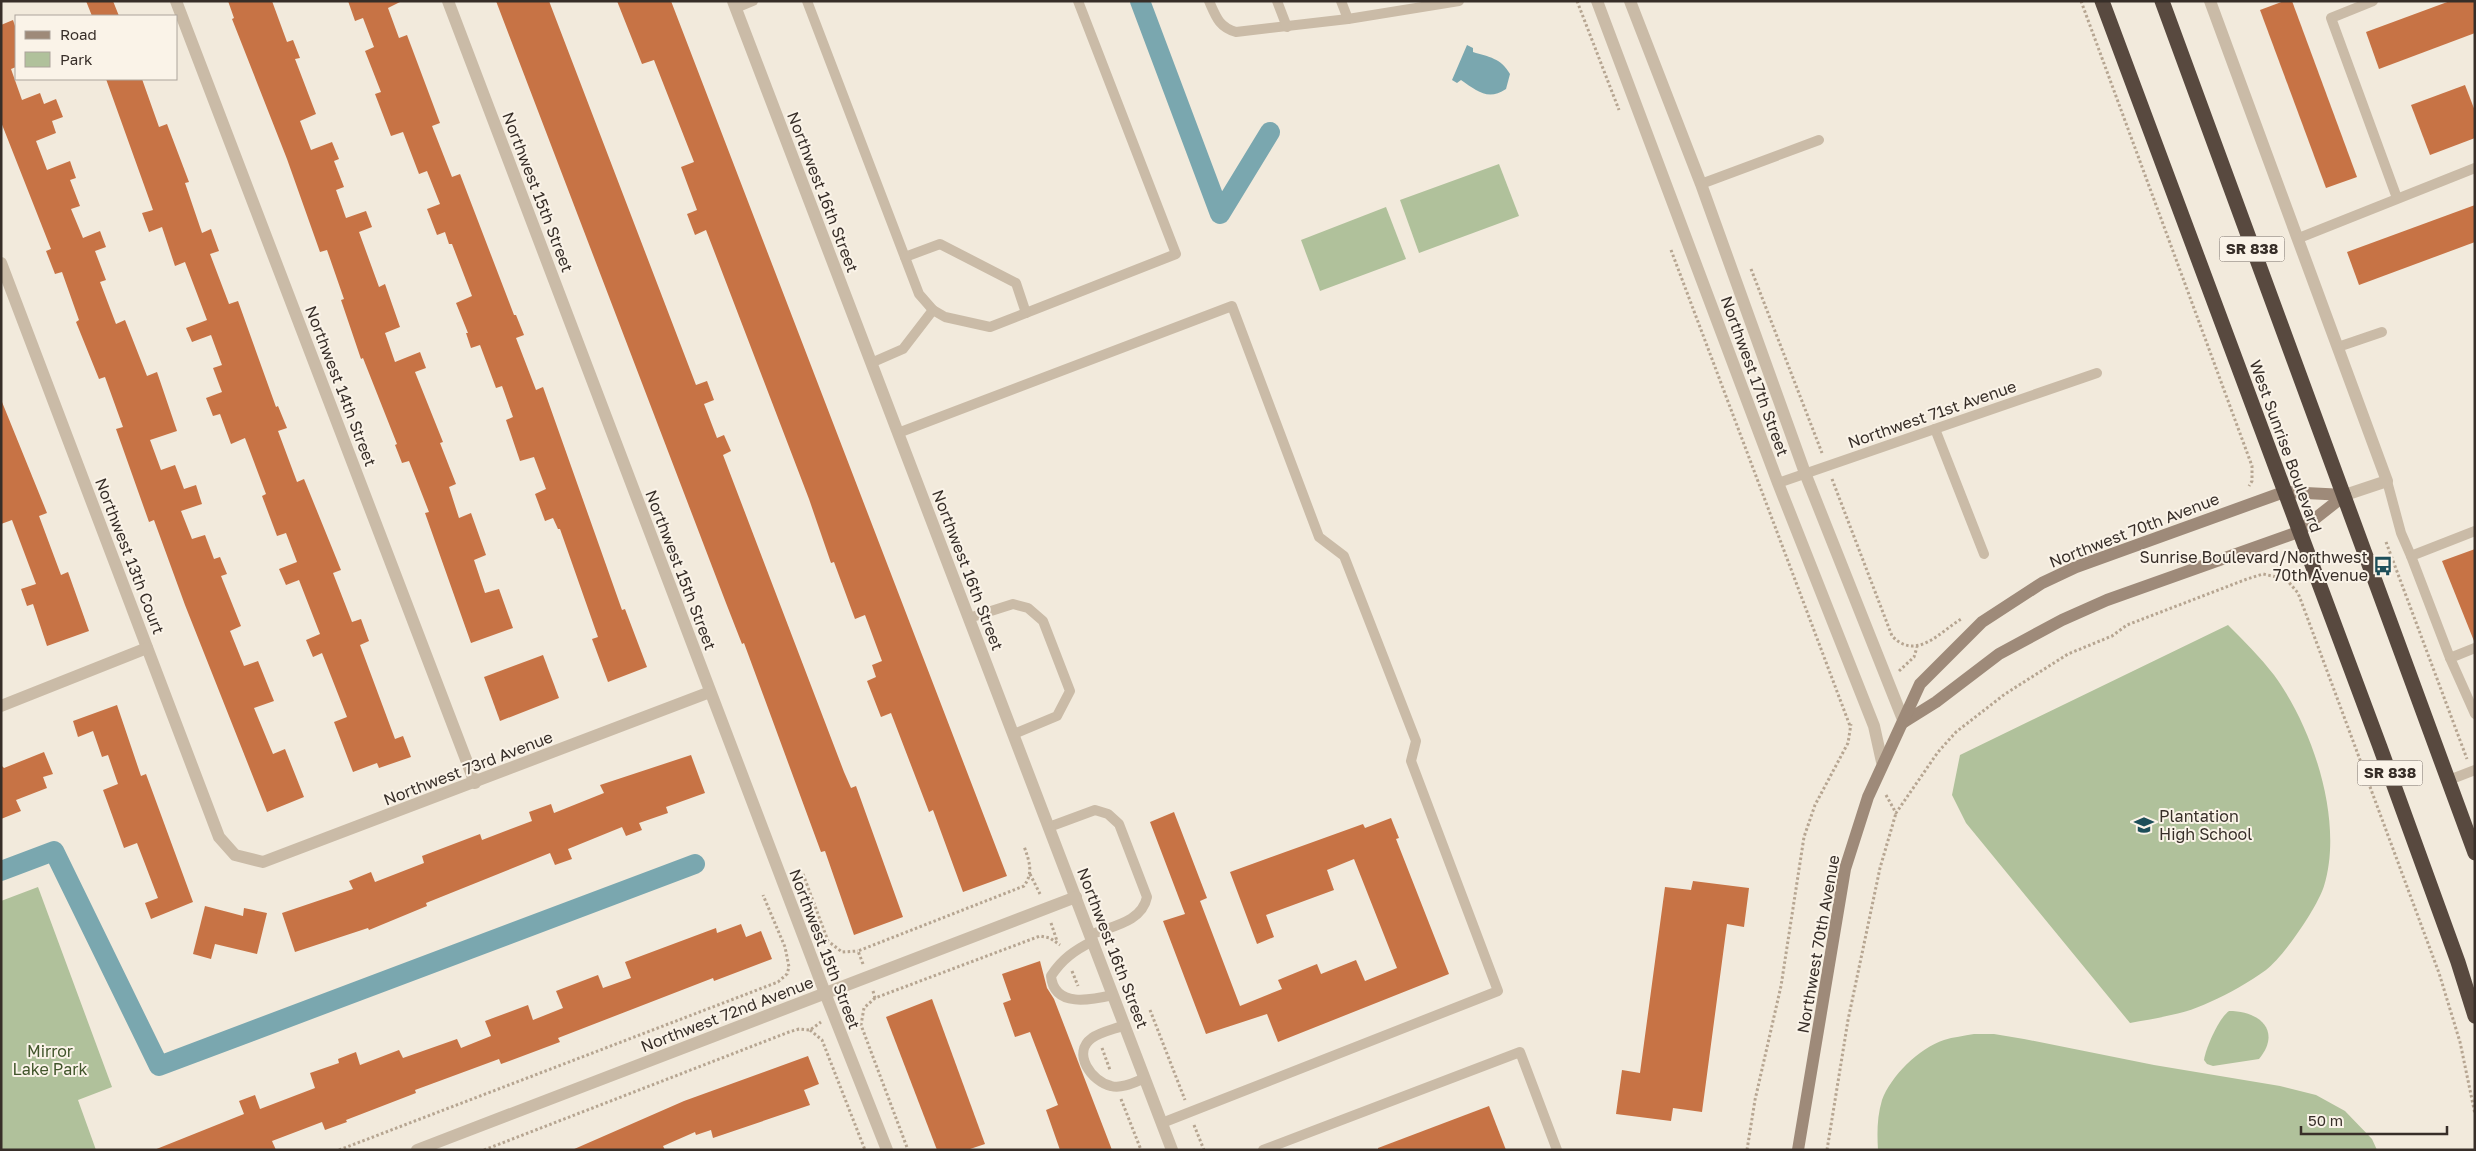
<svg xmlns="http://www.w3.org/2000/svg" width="2476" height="1151" font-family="'Golos Text',sans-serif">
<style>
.green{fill:#b0c19b}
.water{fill:#7aa7af}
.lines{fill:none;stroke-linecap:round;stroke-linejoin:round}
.canal{stroke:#7aa7af;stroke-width:20}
.building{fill:#c77345}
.path{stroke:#b6a591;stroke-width:3;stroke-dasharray:2.5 2.5;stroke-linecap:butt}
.lane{stroke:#cabba7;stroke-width:10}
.street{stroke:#cabba7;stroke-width:12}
.secondary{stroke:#9e8a79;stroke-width:12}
.highway{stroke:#58493f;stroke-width:15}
.labels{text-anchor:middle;stroke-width:4;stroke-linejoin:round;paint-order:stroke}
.shield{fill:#faf3e8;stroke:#726962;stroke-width:1}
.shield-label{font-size:15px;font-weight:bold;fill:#372e28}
.street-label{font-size:16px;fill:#372e28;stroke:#faf3e8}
.poi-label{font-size:16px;fill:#372e28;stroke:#faf3e8;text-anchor:end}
.park-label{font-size:16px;fill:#41552b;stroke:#faf3e8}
</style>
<rect width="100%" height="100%" fill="#f2eadc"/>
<g class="green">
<polygon points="1499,164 1519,216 1419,253 1400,200"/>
<polygon points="1386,207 1406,259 1320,291 1301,240"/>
<path d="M2228,625C2244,641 2260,657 2274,675C2313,728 2344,821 2324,886C2317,908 2284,956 2266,970C2249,982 2229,994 2210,1002C2186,1014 2157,1018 2130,1023L1966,823L1952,795L1960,755Z"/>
<polygon points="38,887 112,1087 78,1100 96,1150 1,1150 1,901"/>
<path d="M2229,1011C2260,1011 2282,1031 2259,1059L2213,1066L2207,1064L2204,1060C2206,1047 2219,1018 2229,1011Z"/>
<path d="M1974,1034H1994L2024,1039L2154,1065L2280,1086L2316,1095L2345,1111L2372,1139L2377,1150H1878C1877,1133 1877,1117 1882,1100C1891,1076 1919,1048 1944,1040C1953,1037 1964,1036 1974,1034Z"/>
</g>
<path class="water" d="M1467,45L1473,48V52C1489,57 1501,58 1510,74L1506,89C1488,101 1477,91 1461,80L1457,83L1452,80Z"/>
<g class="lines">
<g class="canal">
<polyline points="1140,1 1220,214 1270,132"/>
<polyline points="1,871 54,851 159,1066 695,864"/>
</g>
</g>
<g class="building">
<polygon points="86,1 113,1 119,16 92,16"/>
<polygon points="228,1 272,1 287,42 293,40 300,58 295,59 316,114 300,121 311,150 332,142 339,159 334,161 344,187 336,190 346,218 366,211 372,227 359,232 379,287 385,284 400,327 385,333 395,362 420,352 426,368 415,372 443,442 440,443 456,484 449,487 459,518 471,513 486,555 474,560 485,593 499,589 513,628 471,643 425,513 429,512 409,461 402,463 395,445 397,444 363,358 361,359 341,300 344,299 327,250 320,252 287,159 232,19 234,18"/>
<polygon points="348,1 402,1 388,8 399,38 407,35 440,123 432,126 452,177 460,174 514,315 516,315 524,335 516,338 536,390 543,387 622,610 625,609 647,667 608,682 592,639 598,637 560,529 558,529 553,518 545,521 535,494 546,489 534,457 520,461 506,420 513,417 502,386 496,388 480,345 471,348 466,333 468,333 456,303 472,296 452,244 449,244 445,232 437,235 427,209 440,204 427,171 419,174 403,132 391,136 375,94 381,92 365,51 374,47 363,18 355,21"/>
<polygon points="496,1 549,1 696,385 707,381 714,400 704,404 717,438 724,435 731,451 723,455 844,772 851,788 856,786 903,917 854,935 825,851 821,852 744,643 742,644 726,603"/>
<polygon points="617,1 671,1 1007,876 963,892 933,810 929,812 891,713 881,717 867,681 876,677 872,665 882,661 865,615 855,619 834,562 831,563 809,499 706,230 695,235 687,214 697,210 681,167 694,162 654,60 642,64"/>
<polygon points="2284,1 2292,1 2357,177 2326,188 2260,10"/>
<polygon points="2450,1 2475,1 2475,33 2379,69 2366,32"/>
<polygon points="13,20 16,29 16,67 11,69 22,100 40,93 44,104 56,99 63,117 52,121 56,133 36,141 47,170 70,161 76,178 70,180 80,206 71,209 83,238 100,231 106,247 95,251 106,280 100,282 116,324 125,320 147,376 157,372 177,431 150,440 161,470 175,465 184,489 196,485 202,504 181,511 192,539 205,535 214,559 220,557 227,574 221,576 241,626 230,631 244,666 258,661 274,701 254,708 273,754 285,749 304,797 267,812 185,605 154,520 149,522 116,429 123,427 105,377 99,379 76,322 79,320 62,272 55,274 46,251 51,249 1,122 1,25"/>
<polygon points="106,79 142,79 159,127 167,124 189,182 185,183 202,233 211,229 219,251 210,254 229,304 238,301 276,407 278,406 287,428 278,431 297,482 304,479 341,570 333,573 352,622 361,619 369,641 360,645 395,739 403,736 411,757 379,768 377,763 353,772 334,722 347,717 322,653 313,657 306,640 320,634 299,580 286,585 279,569 297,562 286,533 277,536 262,496 266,494 245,438 231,444 220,414 213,416 206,398 222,392 213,368 222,365 211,335 192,342 186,328 207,320 185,262 175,266 162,227 149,232 142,213 153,210"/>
<polygon points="2465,85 2475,111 2475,138 2430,155 2411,105"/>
<polygon points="2475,205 2475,242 2359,285 2347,252"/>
<polygon points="2,402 47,513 39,516 61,575 68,572 89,631 47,646 33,604 27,606 21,589 36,584 12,520 1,524"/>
<polygon points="2475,549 2475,641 2474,641 2442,561"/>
<polygon points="543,655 559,698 500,721 484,677"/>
<polygon points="117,705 141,776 146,774 193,902 151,919 145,903 158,898 137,843 124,848 103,790 118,784 108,755 102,757 93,731 78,737 73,721"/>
<polygon points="44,752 53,774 43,777 47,788 16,800 21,811 1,819 1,765 4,768"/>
<polygon points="691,755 705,793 666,807 668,813 639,823 642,830 626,836 622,827 568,849 572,859 555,865 550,853 426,903 427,906 369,930 368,928 295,952 282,913 353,889 349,881 371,872 375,882 424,863 422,856 480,834 482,840 532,821 529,812 551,804 554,813 604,793 600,785"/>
<polygon points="1174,812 1207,898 1200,901 1240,1006 1282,989 1278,980 1317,964 1321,974 1356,960 1365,981 1397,968 1354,859 1327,870 1334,890 1266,915 1274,937 1257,944 1230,872 1363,824 1365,828 1391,818 1399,838 1396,839 1449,974 1278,1042 1267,1014 1206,1034 1163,921 1185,914 1150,822"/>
<polygon points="1693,881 1749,888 1744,927 1727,924 1702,1112 1673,1108 1671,1121 1616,1114 1622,1070 1640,1073 1665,887 1691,890"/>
<polygon points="205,906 243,916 244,908 267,913 257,954 215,944 211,959 193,954"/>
<polygon points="741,924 746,937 761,931 772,959 714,981 713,978 558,1038 560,1042 501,1064 499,1059 415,1090 416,1093 346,1120 347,1122 325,1130 322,1122 272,1141 276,1150 154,1150 244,1114 239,1101 255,1095 260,1109 315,1088 310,1073 339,1063 338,1059 356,1052 360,1065 399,1050 403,1058 457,1039 461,1048 491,1036 485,1021 528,1005 533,1020 563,1008 556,991 598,975 603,988 631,978 625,962 716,928 717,933"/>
<polygon points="1040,961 1047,988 1054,999 1112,1150 1060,1150 1046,1110 1058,1105 1030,1032 1015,1037 1003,1003 1011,1000 1002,974"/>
<polygon points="932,999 985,1144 967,1150 937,1150 886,1017"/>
<polygon points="808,1056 819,1084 804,1090 810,1105 713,1138 711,1130 696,1135 695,1132 663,1146 665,1150 572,1150 684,1101"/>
<polygon points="1489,1106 1506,1150 1378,1150 1378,1148"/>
</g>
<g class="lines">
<g class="path">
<polyline points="1577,1 1619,110"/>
<polyline points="2081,1 2252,466 2252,481 2249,486"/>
<polyline points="1671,250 1850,726"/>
<polyline points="1751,269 1822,453"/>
<path d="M1832,479L1892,636C1916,661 1939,633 1961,619"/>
<polyline points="2386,542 2467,759"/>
<polyline points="2275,557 2282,577"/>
<polyline points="2329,563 2349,556"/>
<polyline points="2286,579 2298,593 2303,606 2439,973 2460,1042 2475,1114"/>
<polyline points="1899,671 1914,657 1917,647"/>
<polyline points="1886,795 1896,813 1938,752 1956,732 2005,694 2068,654 2112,636 2127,625 2247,579 2263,574 2286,579 2297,575"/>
<polyline points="803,874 828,941 842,952 858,951"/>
<polyline points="1030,874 1040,894"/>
<polyline points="1051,923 1057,941"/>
<path d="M863,964L858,951L1024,886C1034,872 1029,861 1024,846"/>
<polyline points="1072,971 1078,986"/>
<polyline points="873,991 875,998 1040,936 1050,938 1060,945"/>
<polyline points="875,998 864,1008 861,1025 908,1150"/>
<polyline points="1150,1010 1185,1100"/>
<polyline points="810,1030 822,1040 865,1150"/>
<polyline points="1102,1048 1110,1070"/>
<polyline points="1121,1099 1141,1150"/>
<polyline points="1194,1125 1204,1150"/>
<polyline points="339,1150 778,982 787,974 789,967 785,947 763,895"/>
<polyline points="484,1150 789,1032 799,1029 810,1030 821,1022"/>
<polyline points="1747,1150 1755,1100 1781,986 1804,837 1815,805 1848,743 1851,724"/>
<polyline points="1827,1150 1848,1020 1880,868 1896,813"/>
</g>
<g class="lane">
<polyline points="807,1 919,294 933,310 945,317 990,327 1176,254 1078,1"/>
<path d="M1209,1C1216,17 1219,27 1236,32L1348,19L1341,1"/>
<polyline points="1277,1 1287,27"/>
<polyline points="2373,1 2331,18 2397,198"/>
<polyline points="736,8 753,1"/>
<polyline points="1348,19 1459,1"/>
<polyline points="1701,184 1819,140"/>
<polyline points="2299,238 2475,168"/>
<polyline points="905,257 940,244 1016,283 1026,313"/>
<polyline points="2338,347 2382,332"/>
<polyline points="871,363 903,349 933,310"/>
<polyline points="1935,429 1984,554"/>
<polyline points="898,433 1232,306 1319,537 1344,556 1416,741 1411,761 1498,991 1162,1123"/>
<polyline points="2387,481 2401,533 2411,556"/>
<polyline points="1778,483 2097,373"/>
<polyline points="969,618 1013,604 1028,608 1043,621 1070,691 1057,716 1014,734"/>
<polyline points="2475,648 2450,658 2475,714"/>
<polyline points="2450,658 2411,556 2475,531"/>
<polyline points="2449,780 2475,770"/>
<path d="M1049,827L1095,810L1108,814L1119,824L1147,897C1142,922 1112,926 1090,935"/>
<path d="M1093,941C1075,950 1062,959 1051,976C1054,1008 1091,1000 1113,995"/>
<path d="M1125,1025C1115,1029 1100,1032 1092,1038C1071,1053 1092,1082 1111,1086C1122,1089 1135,1082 1145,1078"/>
<polyline points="1263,1150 1520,1052 1557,1150"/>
</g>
<g class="street">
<polyline points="176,1 475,783"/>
<polyline points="448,1 825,993 887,1150"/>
<polyline points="733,1 1172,1150"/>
<polyline points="1597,1 1778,483 1874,726 1882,762"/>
<polyline points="1630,1 1701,184 1805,473 1904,722"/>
<polyline points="2210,1 2387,481 2345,495"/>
<polyline points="1,263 219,837 235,855 263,862 710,692"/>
<polyline points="1,706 147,648"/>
<polyline points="417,1150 1076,897"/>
</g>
<g class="secondary">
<polyline points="1904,722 1936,702 1999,654 2062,620 2107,600 2298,532 2345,495"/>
<polyline points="1798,1150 1845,869 1868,797 1920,684 1982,622 2042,583 2076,567 2284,492 2345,495"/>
</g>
<g class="highway">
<polyline points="2102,1 2380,747 2458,962 2475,1016"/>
<path d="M2162,1C2265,285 2372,568 2475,853"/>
</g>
</g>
<defs>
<symbol id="bus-bare" viewBox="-9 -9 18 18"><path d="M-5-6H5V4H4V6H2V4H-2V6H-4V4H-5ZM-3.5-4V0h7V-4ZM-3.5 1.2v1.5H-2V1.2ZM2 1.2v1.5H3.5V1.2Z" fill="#1d4e59" stroke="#faf3e8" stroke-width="2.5" paint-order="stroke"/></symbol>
<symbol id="school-bare" viewBox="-9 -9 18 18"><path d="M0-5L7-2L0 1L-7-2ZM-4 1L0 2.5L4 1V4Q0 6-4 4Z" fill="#1d4e59" stroke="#faf3e8" stroke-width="2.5" paint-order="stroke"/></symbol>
</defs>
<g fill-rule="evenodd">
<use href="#bus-bare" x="2369" y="552" width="28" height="28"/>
<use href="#school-bare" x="2130" y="811" width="28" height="28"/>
</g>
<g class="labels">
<g class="shield">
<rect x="2219.5" y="236.5" width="65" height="25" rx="4"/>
<rect x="2357.5" y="760.5" width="65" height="25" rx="4"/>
</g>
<g class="shield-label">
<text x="2252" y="254">SR 838</text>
<text x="2390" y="778">SR 838</text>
</g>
<g class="street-label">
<text transform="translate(538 192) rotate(69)" y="6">Northwest 15th Street</text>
<text transform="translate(823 192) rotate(69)" y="6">Northwest 16th Street</text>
<text transform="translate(1755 376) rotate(70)" y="6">Northwest 17th Street</text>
<text transform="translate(341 386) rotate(69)" y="6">Northwest 14th Street</text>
<text transform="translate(1932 414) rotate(-19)" y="6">Northwest 71st Avenue</text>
<text transform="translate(2286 446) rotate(70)" y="6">West Sunrise Boulevard</text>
<text transform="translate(2134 530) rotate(-21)" y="6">Northwest 70th Avenue</text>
<text transform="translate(130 556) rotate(69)" y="6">Northwest 13th Court</text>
<text transform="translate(681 570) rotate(69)" y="6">Northwest 15th Street</text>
<text transform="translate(968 570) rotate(69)" y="6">Northwest 16th Street</text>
<text transform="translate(468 768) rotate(-21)" y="6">Northwest 73rd Avenue</text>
<text transform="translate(1818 944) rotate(-80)" y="6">Northwest 70th Avenue</text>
<text transform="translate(1113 948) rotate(69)" y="6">Northwest 16th Street</text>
<text transform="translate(825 949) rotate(69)" y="6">Northwest 15th Street</text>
<text transform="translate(727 1014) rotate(-21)" y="6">Northwest 72nd Avenue</text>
</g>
<g class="poi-label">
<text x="2368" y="563">Sunrise Boulevard/Northwest<tspan x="2368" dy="18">70th Avenue</tspan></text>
<text x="2159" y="822" text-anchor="start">Plantation<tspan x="2159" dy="18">High School</tspan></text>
</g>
<g class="park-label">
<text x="50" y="1057">Mirror<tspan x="50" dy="18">Lake Park</tspan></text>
</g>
</g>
<rect width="2476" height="1151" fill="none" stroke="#372e28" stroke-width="5"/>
<rect x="15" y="15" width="162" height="65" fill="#faf3e8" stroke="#aca49b"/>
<rect x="25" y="31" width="25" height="8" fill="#9e8a79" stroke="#aca49b"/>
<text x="60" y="40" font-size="15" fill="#372e28">Road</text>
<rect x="25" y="52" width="25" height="15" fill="#b0c19b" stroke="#aca49b"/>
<text x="60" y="65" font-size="15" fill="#372e28">Park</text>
<path d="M2301 1126v8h146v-8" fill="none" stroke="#372e28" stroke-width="2.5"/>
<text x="2308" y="1126" font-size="15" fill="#372e28" stroke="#faf3e8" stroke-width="4" paint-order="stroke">50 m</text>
</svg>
